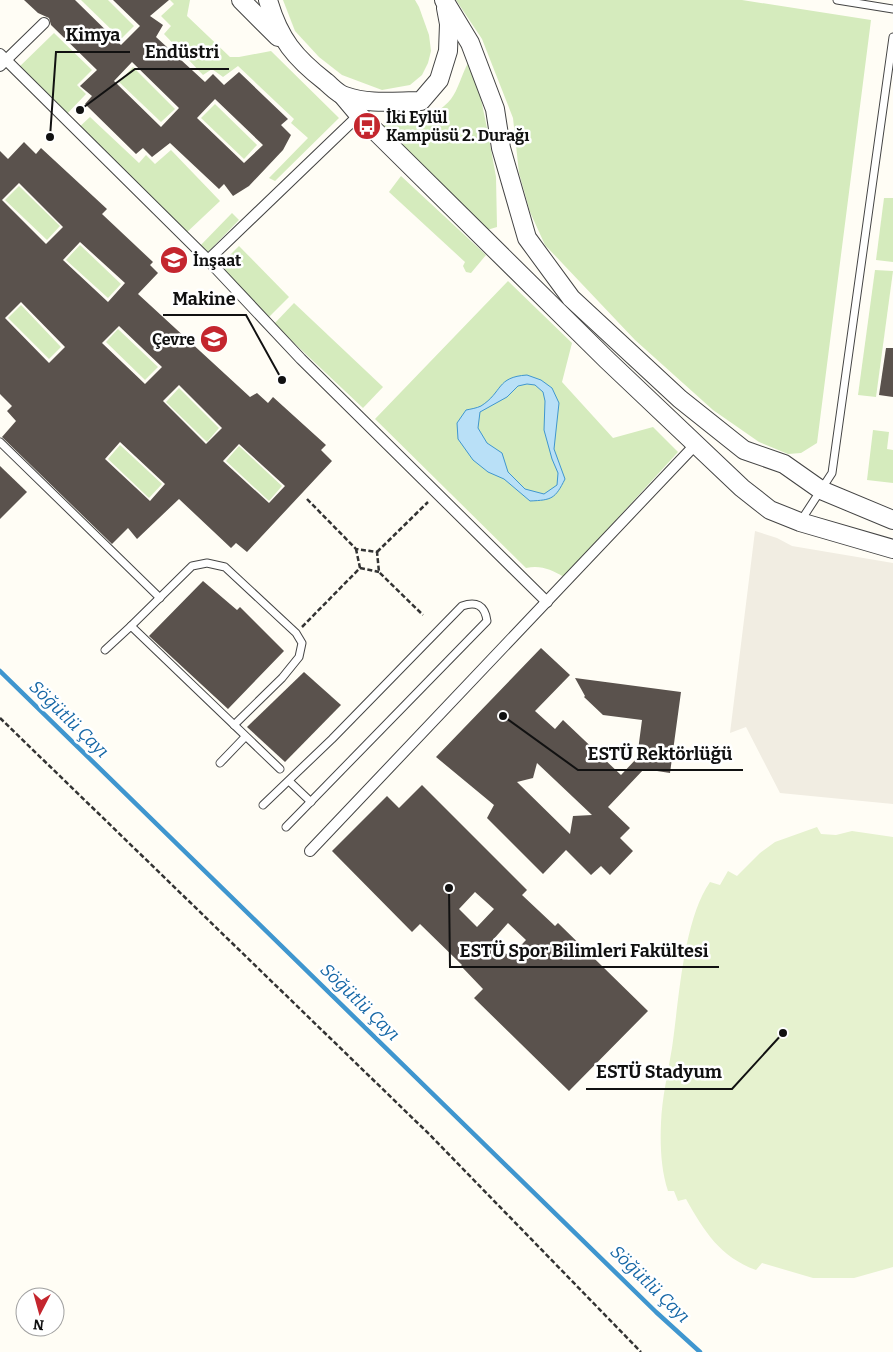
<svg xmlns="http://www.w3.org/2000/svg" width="893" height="1352" font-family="Bitter,serif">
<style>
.green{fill:#d5ebbd}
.pitch{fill:#e6f2cf}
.plaza{fill:#f1ede2}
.water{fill:#b9e0f7;stroke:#3f96cf;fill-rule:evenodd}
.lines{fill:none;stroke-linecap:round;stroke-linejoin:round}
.stream{stroke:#3f96cf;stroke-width:4.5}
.building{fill:#5a524d;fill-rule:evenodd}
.service-casing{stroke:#444;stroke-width:9}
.pedestrian-casing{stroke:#444;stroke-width:12}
.tertiary-casing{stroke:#444;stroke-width:20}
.path{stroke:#333;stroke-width:2.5;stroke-dasharray:5 2.5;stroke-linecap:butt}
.service{stroke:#fff;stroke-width:7}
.pedestrian{stroke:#fff;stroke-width:10}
.tertiary{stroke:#fff;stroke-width:18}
.labels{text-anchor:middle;stroke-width:5;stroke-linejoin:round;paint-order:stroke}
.poi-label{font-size:16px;font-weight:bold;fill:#111;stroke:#fff;text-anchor:start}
.water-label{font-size:18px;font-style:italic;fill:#1768a6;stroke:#fff}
.leader{fill:none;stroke:#111;stroke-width:2}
.callout-dot{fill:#111;stroke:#fff;stroke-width:2}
.callout-label{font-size:18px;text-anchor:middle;font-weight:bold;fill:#111;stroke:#fff;stroke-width:5;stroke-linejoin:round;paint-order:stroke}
</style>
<rect width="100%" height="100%" fill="#fffdf5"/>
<g class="green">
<polygon points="81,0 108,0 134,26 121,39"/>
<polygon points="170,0 190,0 187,16 230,57 239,57 271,51 339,118 275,181 269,178 308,138 291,123 294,119 238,66 223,77 212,69 203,75 164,34 171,26 161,16 174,4"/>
<polygon points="283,0 415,0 419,7 429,35 431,51 428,63 422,75 410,85 382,90 342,75 319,57 295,31"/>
<polygon points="456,0 742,0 871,20 817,443 801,453 788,454 759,442 713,410 635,340 545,245 530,212 519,173 513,118 482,39"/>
<polygon points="54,33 92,70 77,85 86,94 63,118 14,72"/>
<path d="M468,63L481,99L488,133L496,177L497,227L487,230L383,125C408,126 434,119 451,99C458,90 462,74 468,63Z"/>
<polygon points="133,67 175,109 161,122 119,82"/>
<polygon points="215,104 257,145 244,159 201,118"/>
<polygon points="90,117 139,163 146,155 155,164 171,150 220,201 185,234 75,131"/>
<polygon points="401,176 486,255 471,273 466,272 463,266 465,262 389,192"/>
<polygon points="19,186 60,226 47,240 5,200"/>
<polygon points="884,198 893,198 893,262 876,260"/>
<polygon points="232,213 239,220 204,256 197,249"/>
<polygon points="80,245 121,284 108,298 66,260"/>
<polygon points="239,246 289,297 268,318 217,268"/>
<polygon points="875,270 893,271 876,397 858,395"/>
<path d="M508,281L572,343L562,382L613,438L653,427L678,452L564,577C551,570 542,565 526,568L375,419Z"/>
<polygon points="294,303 383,387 363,408 274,324"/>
<polygon points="21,305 61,347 49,359 8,318"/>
<polygon points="118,329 158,367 145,380 106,342"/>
<polygon points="179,388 219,428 207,442 166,402"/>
<polygon points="873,430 889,432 887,449 893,450 893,483 867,480"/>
<polygon points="120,445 162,484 149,498 108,459"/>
<polygon points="239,446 282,486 269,501 226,461"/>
</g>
<path class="pitch" d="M817,827L821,834L836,835L852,831L893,837V1267L854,1278H813L762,1263L756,1270C720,1257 704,1231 686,1199L678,1201L674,1191H668C661,1170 660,1145 661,1123C662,1098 668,1072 672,1048C679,1000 683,921 710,882L720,885L728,871L737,876L760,853L775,842Z"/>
<polygon class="plaza" points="755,531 777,538 792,546 893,563 893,804 780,793 746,727 730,733"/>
<path class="water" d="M527,375L541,380L552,388L559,403L554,449L565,479C555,499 552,500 530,501L504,479L488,472L473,460L458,439L457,423L466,410C471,409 477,408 481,406C503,392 496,377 527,375ZM527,384L535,385L543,392L545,401L544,430L552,459L558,473L557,485L544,494L525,489L508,472L502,453L487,443L478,428L480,412L507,397L518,386Z"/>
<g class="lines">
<polyline class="stream" points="0,671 656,1312 700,1352"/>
</g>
<g class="building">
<path d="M24,0H75L121,45L140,26L113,0H169L150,16L163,25L156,37L205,82L213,74L224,85L239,72L288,119L281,125L291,135L283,150L249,186L233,196L224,184L219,189L170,143L152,157L143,148L136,154L85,104L92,96L80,86L97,70L51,25L49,18L38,13ZM132,62L179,108L161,127L114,81ZM215,99L263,145L244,163L197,118Z"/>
<path d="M24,142L36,154L41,148L107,209L102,214L153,262L150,265L158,273L138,294L250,397L257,393L268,403L273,397L326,445L321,450L332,461L247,552L236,543L231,548L179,499L137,539L128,528L112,544L2,437L16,421L7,411L12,406L0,394V151L8,159ZM19,183L63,227L46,244L2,200ZM80,242L125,283L108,302L63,260ZM21,302L65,347L49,363L5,318ZM119,326L162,367L145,384L102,343ZM179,385L222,428L206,444L163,401ZM120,442L165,484L150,501L105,459ZM239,444L285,486L269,503L223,461Z"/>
<polygon points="886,348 893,348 893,397 879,395"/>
<polygon points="0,466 27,492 0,519"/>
<polygon points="203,581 237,610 240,607 284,651 228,709 149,636"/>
<path d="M541,648L570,675L535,711L555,729L563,720L621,775L637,758L642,720L603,715L584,697L585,696L575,678L681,692L670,773L644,769L608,807L630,828L620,838L633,851L610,875L601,866L591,875L566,850L543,874L487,818L494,805L436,757ZM537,763L592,815L573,816L570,834L517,782L533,778Z"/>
<polygon points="304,672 341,705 285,762 247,727"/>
<path d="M422,785L527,890L522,895L555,926L558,923L648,1011L569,1091L474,998L483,989L461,966L462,965L420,924L412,932L332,851L387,796L399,808ZM475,892L494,909L477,927L459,909ZM508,923L526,940L510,957L492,941Z"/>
</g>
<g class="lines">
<defs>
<g id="service">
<polyline points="837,0 893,9"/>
<polyline points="0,442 160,598"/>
<polyline points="800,522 832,473 893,37"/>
<polyline points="131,626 192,566 207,563 225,567 296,633 302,643 299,657 282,678 234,725"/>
<polyline points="105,650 131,626 280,769"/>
<polyline points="220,763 245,737"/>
<polyline points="289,781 311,802"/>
<path d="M263,805L332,739L462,606C476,601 485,605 487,621L286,827"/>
</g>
<g id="pedestrian">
<polyline points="0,54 208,260 301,359 547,602"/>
<polyline points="0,66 44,23"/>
<polyline points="208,260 359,115"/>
<polyline points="310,851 696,444"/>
</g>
<g id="tertiary">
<polyline points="241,0 278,37"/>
<path d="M268,0C279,39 295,58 326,82C332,87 338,94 345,96C369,105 396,101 421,101L439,80L448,51L449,24L446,8"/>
<polyline points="444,0 470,43 495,109 501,148 527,238 571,298 680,399 744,450 784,464 821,490 893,520"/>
<polyline points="343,96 359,115 607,360 742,488 770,510 800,522 893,549"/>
</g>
</defs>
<use href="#service" class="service-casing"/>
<use href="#pedestrian" class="pedestrian-casing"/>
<use href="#tertiary" class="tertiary-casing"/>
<g class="path">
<polyline points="307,499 356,549 377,552 379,572 423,615"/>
<polyline points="377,552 428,502"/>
<polyline points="360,568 379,572"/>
<polyline points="302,627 360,568 356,549"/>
<polyline points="0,718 429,1134 641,1352"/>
</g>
<use href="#service" class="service"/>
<use href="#pedestrian" class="pedestrian"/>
<use href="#tertiary" class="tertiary"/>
</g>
<defs>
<symbol id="bus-disc" viewBox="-11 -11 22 22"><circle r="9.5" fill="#c4262e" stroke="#fff"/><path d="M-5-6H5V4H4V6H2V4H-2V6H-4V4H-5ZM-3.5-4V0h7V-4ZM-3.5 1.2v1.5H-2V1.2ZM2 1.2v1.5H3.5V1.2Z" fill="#fff"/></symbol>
<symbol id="school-disc" viewBox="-11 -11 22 22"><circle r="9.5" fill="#c4262e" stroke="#fff"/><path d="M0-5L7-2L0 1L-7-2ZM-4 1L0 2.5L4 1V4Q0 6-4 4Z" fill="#fff"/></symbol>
</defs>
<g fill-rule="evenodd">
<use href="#bus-disc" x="351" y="110" width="32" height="32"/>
<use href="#school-disc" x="158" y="244" width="32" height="32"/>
<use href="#school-disc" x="198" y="323" width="32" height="32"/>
</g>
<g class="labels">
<g class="poi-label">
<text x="386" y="123">İki Eylül<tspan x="386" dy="18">Kampüsü 2. Durağı</tspan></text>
<text x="193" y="266">İnşaat</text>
<text x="195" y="345" text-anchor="end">Çevre</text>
</g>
<g class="water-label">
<text transform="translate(69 719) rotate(44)" y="6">Söğütlü Çayı</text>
<text transform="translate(360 1002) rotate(44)" y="6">Söğütlü Çayı</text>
<text transform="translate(650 1284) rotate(44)" y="6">Söğütlü Çayı</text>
</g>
</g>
<path class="leader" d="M50 137L56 52H130M80 110L135 69H229M282 380L246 315H163M503 716L578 770H743M449 888L450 967H719M783 1033L732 1089H586"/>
<g class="callout-dot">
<circle cx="50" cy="137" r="5"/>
<circle cx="80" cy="110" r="5"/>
<circle cx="282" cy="380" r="5"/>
<circle cx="503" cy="716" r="5"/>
<circle cx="449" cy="888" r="5"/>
<circle cx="783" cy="1033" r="5"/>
</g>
<g class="callout-label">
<text x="93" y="41">Kimya</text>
<text x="182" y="58">Endüstri</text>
<text x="204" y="305">Makine</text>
<text x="660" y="760">ESTÜ Rektörlüğü</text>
<text x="584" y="957">ESTÜ Spor Bilimleri Fakültesi</text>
<text x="659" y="1078">ESTÜ Stadyum</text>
</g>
<g transform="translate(40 1312) rotate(186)"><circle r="24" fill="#ffffff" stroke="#a0a0a0"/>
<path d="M0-4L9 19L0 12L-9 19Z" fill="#c4262e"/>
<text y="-8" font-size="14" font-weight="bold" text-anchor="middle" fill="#111111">N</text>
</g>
</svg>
